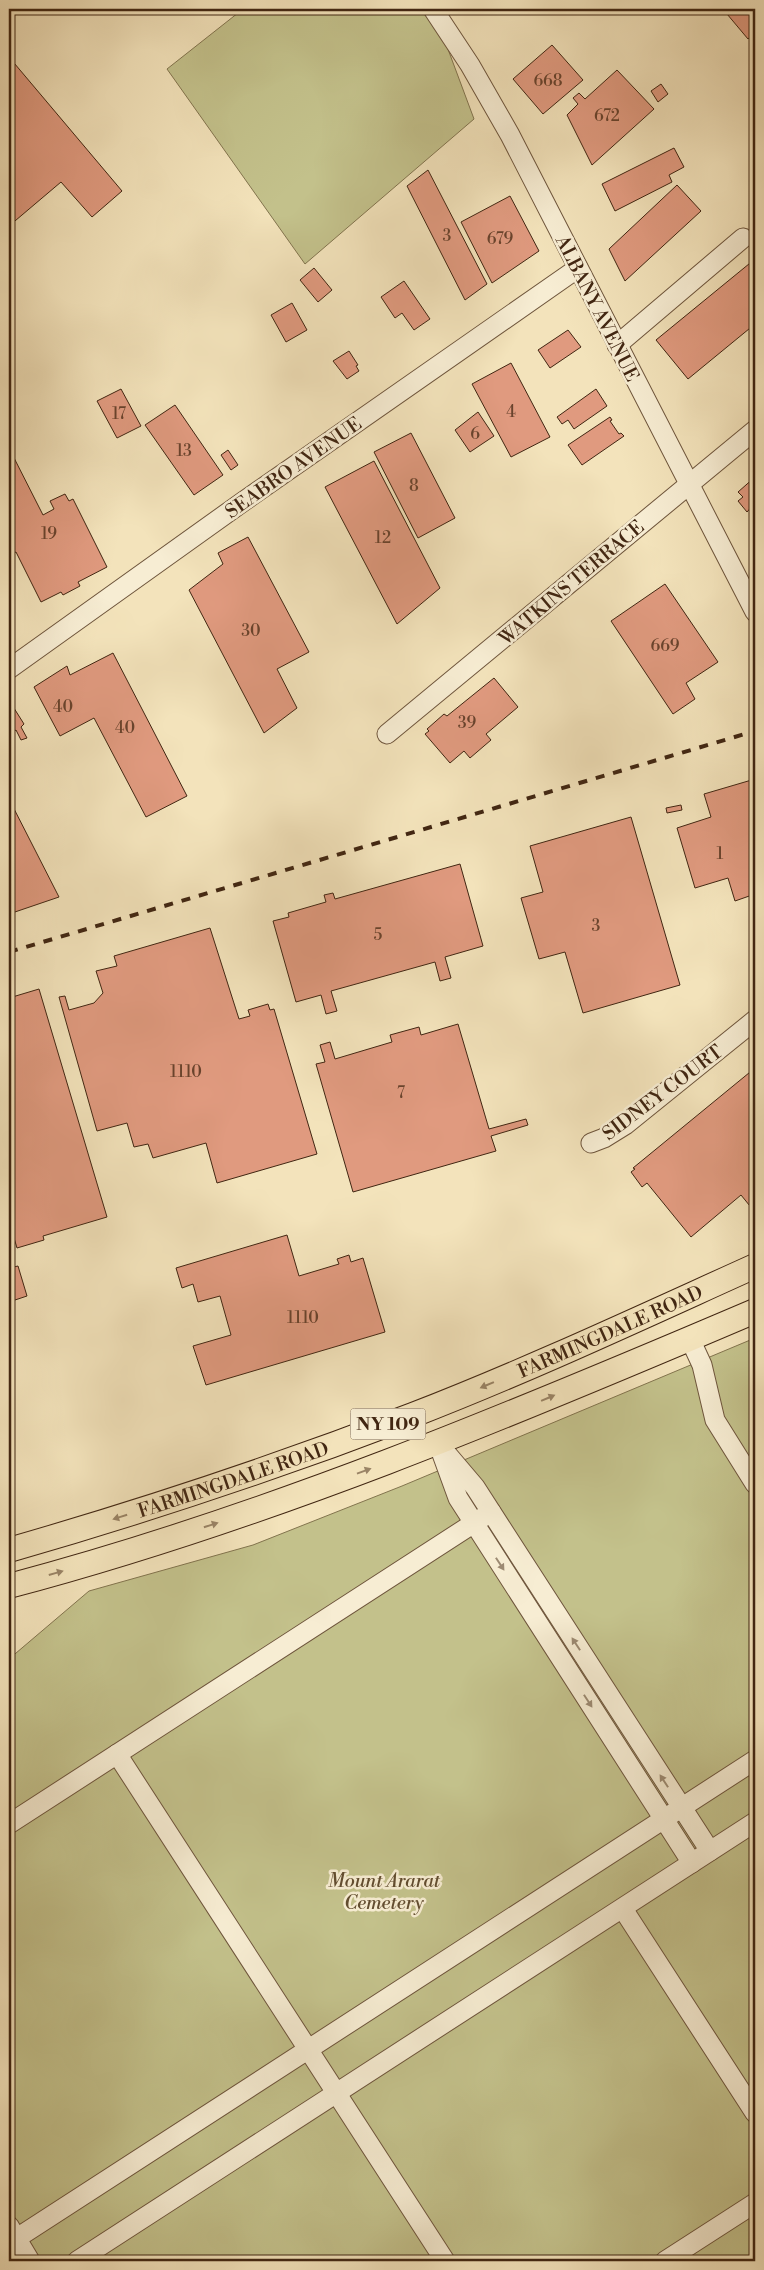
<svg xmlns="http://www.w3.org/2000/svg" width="764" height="2270" font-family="'Libre Bodoni',serif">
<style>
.green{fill:#c3c18b;stroke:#82744e}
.building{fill:#e09a7f;stroke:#412612}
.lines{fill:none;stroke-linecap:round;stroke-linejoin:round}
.minor-casing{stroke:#6e553c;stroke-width:21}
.major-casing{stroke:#412612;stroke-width:26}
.minor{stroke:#f7edd3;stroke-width:19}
.major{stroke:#f3e3bb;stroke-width:24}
.rail{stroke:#412612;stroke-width:4;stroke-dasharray:9 9;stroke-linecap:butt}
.oneway{fill:#9a8466}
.oneway2{fill:#9c8a72}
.labels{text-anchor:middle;stroke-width:5;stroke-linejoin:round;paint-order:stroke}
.number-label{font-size:16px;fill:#69432d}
.shield{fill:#f7edd3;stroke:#78624c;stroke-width:1}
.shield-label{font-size:18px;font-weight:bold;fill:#412612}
.street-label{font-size:19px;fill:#412612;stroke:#f7edd3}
.park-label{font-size:19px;font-style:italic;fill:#624d30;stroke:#f7edd3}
</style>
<rect width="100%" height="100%" fill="#f3e3bb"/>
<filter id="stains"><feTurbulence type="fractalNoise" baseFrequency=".004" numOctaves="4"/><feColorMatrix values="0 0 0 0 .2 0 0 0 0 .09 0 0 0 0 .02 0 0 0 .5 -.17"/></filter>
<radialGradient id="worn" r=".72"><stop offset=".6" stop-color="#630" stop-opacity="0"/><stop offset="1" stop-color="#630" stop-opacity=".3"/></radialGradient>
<g class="green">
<polygon points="243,9 433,9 474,119 305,264 167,69"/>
<polygon points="755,1338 755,2261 9,2261 9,1659 89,1591 253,1545 402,1486"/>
</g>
<g class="building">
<polygon points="733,9 750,9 755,15 755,33 748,39 727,14"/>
<polygon points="552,45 583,80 543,114 513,79"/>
<polygon points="9,57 122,191 92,217 61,182 9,226"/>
<polygon points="617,70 654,109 592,165 567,115 578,104 573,98 579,93 585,99"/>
<polygon points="661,84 668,94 658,102 651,91"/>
<polygon points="674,148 684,167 669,175 672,182 615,211 602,184"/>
<polygon points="428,170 487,284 465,300 407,186"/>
<polygon points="677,185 701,211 625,281 609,249"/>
<polygon points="510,196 539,251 492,283 461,222"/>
<polygon points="755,259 755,324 688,379 656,340"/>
<polygon points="314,268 332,290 318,302 300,280"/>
<polygon points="404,281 430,319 414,330 402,313 395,318 381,297"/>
<polygon points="292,303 307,330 286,342 271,315"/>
<polygon points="568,330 581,347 550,368 538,350"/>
<polygon points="349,351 358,365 356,366 359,371 347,379 333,361"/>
<polygon points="511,363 550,437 511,457 472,384"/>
<polygon points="121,389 141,426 117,438 97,401"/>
<polygon points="596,389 607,406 574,429 568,420 562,424 557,417"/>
<polygon points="175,405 223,475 194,495 145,425"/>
<polygon points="478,412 494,436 470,452 455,430"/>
<polygon points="610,417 612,420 610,421 619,434 621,433 624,436 582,465 568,445"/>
<polygon points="411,433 455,518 418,538 374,452"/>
<polygon points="9,448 43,515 54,509 50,501 65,494 69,501 73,499 107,567 78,582 80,586 63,595 61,592 41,602 16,552 9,555"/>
<polygon points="228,450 238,465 231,470 221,455"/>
<polygon points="374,461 440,588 397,624 325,487"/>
<polygon points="755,477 755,503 747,512 738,501 743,497 738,492"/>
<polygon points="248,537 309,652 277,669 297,708 264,733 189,590 223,564 218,553"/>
<polygon points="665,584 718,662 686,683 695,699 673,714 611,621"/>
<polygon points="113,653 187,796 146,817 94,718 60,736 34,687 67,666 70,675"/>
<polygon points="494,678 518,707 486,734 491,740 470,758 464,751 450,763 425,734 429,731 427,729 444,714 447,716"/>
<polygon points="12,705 24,724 21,727 27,738 21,740 16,730 9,735 9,707"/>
<polygon points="755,779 755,894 735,901 728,878 695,888 677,828 711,817 704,794"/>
<polygon points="9,799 59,897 9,914"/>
<polygon points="681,805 682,810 667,813 666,808"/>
<polygon points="631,817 680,985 583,1013 565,952 539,959 521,898 543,892 530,846"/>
<polygon points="460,864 483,946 445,957 451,978 440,981 435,962 331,991 337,1011 326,1014 321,995 296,1002 273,921 289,917 288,913 326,902 324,895 333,893 335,899"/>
<polygon points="210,928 239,1019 250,1016 248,1010 268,1004 270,1010 274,1009 317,1154 217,1183 206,1143 153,1158 148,1144 134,1147 127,1123 97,1131 59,997 65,996 69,1010 94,1003 103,993 96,971 117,966 114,956"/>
<polygon points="39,989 107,1217 43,1236 44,1240 17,1248 9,1221 9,998"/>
<polygon points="458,1024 489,1129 526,1119 528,1125 491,1136 496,1151 353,1192 316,1064 325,1062 320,1045 330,1042 335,1059 392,1042 390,1035 419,1027 421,1035"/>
<polygon points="755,1068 755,1210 754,1211 741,1195 691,1237 647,1183 642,1187 631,1172 635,1169 633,1168"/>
<polygon points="287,1235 299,1276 339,1264 337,1259 349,1255 351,1262 363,1258 385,1332 206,1385 193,1346 231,1335 220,1296 198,1302 193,1284 182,1288 176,1268"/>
<polygon points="18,1266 27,1296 9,1302 9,1268"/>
</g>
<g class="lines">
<defs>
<g id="minor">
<polyline points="433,9 470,65 510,135 755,612"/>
<polyline points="617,345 743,238"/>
<polyline points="9,669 244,501 578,268"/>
<polyline points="387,734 755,430"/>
<polyline points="591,1143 604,1138 625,1125 755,1020"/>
<polyline points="690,1339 702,1365 715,1420 755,1484"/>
<polyline points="438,1443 458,1498 692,1863"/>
<polyline points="447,1454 475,1487 710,1851"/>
<polyline points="117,1754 445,2261"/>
<polyline points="9,1824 491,1512"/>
<polyline points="623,1909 755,2113"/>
<polyline points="9,2226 30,2261"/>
<polyline points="17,2238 755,1760"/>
<polyline points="77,2261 755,1822"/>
<polyline points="665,2261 755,2203"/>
</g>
<g id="major">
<path id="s1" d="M9,1550C145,1511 280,1466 413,1415C529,1370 642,1317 755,1266"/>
<path d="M9,1586C266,1518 511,1415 755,1311"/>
</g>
</defs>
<use href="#minor" class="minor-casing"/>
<use href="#major" class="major-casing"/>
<use href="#minor" class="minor"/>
<use href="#major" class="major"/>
<polyline class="rail" points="9,952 755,731"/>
</g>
<defs><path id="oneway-solid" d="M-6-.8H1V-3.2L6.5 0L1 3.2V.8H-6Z" transform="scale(1.25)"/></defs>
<g class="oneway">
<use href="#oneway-solid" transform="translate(487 1385) rotate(157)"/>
<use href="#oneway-solid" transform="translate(548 1398) rotate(-23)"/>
<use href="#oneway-solid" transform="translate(364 1471) rotate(-20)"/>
<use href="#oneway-solid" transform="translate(120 1517) rotate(163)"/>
<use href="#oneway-solid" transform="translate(211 1525) rotate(-18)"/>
<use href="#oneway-solid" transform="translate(56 1573) rotate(-16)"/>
</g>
<g class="oneway2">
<use href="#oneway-solid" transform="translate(500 1564) rotate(57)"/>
<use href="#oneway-solid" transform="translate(576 1644) rotate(-123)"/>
<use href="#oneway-solid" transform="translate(588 1701) rotate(57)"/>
<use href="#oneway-solid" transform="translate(664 1781) rotate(-123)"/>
</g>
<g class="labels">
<g class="number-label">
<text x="548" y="86">668</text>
<text x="607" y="121">672</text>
<text x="447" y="241">3</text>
<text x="500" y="244">679</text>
<text x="511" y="417">4</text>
<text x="119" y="419">17</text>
<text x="475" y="439">6</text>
<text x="184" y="456">13</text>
<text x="414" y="491">8</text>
<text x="49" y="539">19</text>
<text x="383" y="543">12</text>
<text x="251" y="636">30</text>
<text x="665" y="651">669</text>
<text x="63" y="712">40</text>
<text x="467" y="728">39</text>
<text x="125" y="733">40</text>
<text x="720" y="859">1</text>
<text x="596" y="931">3</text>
<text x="378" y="940">5</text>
<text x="186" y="1077">1110</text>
<text x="401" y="1098">7</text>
<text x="303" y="1323">1110</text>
</g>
<rect class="shield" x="350.5" y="1408.5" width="75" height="31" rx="4"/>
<g class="shield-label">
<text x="388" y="1430">NY 109</text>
</g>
<g class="street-label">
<text transform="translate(598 308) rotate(63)" y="7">ALBANY AVENUE</text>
<text transform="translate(293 467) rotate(-35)" y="7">SEABRO AVENUE</text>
<text transform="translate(571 582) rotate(-40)" y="7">WATKINS TERRACE</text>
<text transform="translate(662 1092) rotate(-37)" y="7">SIDNEY COURT</text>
<text dy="7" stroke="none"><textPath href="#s1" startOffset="640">FARMINGDALE ROAD</textPath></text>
<text dy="7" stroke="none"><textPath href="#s1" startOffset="235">FARMINGDALE ROAD</textPath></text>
</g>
<g class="park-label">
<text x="384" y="1887">Mount Ararat<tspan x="384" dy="22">Cemetery</tspan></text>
</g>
</g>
<rect width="764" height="2270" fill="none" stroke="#f3e3bb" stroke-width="30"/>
<rect x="10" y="10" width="744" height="2250" fill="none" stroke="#412612" stroke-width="2.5"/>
<rect x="15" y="15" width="734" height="2240" fill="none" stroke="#412612"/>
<rect width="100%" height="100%" filter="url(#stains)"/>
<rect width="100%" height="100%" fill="url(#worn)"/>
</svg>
